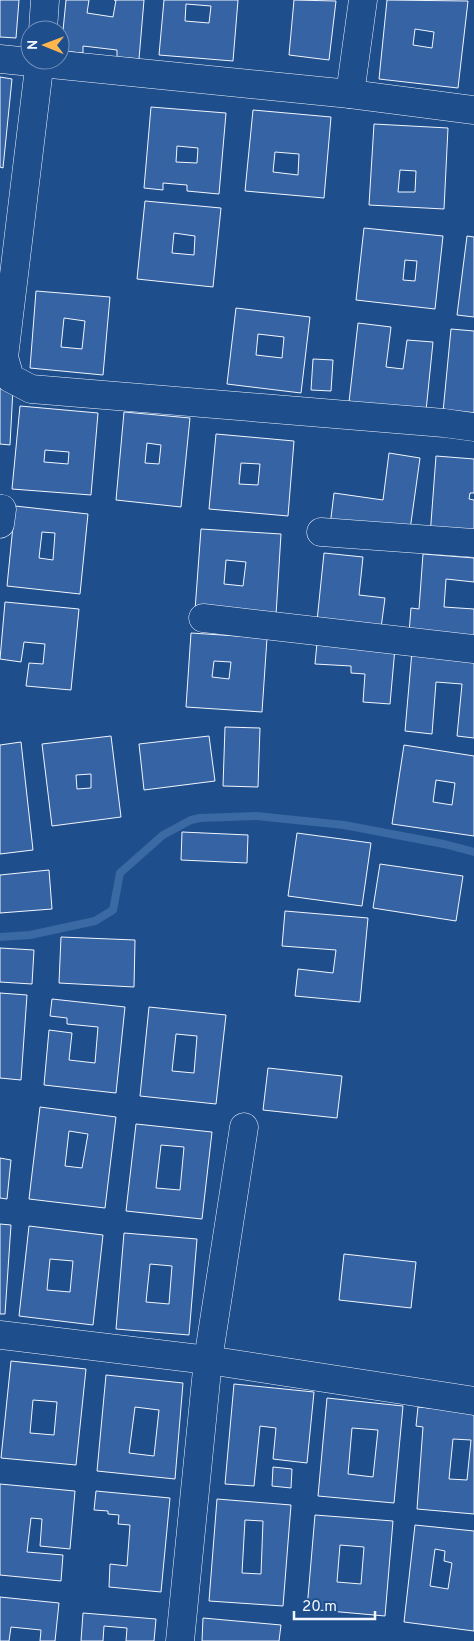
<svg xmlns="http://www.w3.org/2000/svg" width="474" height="1641" font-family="Overpass,sans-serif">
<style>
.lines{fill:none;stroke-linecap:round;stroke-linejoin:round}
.stream{stroke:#3b69a3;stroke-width:8}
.building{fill:#3563a3;stroke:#f2f6ff;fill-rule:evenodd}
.minor-casing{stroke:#f2f6ff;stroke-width:29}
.minor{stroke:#1f4e8c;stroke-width:28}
</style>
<rect width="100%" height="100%" fill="#1f4e8c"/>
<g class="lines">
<polyline class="stream" points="0,937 30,935 95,921 113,910 120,873 163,835 191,820 200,818 256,816 344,825 444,844 474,852"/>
</g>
<g class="building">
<polygon points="0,0 19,0 16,38 0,37"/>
<polygon points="66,0 89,0 87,13 113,17 116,0 114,0 144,0 139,59 117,57 117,50 83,46 83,53 61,51"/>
<path d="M164,0H238L233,61L159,55ZM186,4L211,6L209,23L185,21Z"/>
<polygon points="294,0 336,1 329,60 289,55"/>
<path d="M387,0L468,1L458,88L379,79ZM415,29L434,32L432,48L413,45Z"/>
<polygon points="0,77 12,79 3,168 0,167"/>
<path d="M151,107L226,113L219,194L187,191V185L163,183V190L144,188ZM177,146L198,148L197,163L176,162Z"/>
<path d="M253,110L331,117L324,198L245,191ZM275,152L299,154L298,175L273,172Z"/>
<path d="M374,124L448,128L444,209L369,205ZM400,170L416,171L415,192H398Z"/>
<path d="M145,201L221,208L213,287L137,279ZM174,233L195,236L194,255L172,253Z"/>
<path d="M364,228L443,236L435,309L356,300ZM405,260L417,261L415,281L403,280Z"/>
<polygon points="467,236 474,237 474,317 457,315"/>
<path d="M36,291L110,297L103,375L30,368ZM64,318L85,321L82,349L61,347Z"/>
<path d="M236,308L310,317L301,393L227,384ZM258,334L284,337L282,358L256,355Z"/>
<polygon points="358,323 391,327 386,367 403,369 407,340 433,342 426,411 349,402"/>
<polygon points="451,329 474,331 474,416 443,412"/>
<polygon points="313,359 333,360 331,391 311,390"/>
<polygon points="0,387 13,388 10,445 0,444"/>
<path d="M20,406L98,413L91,495L12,489ZM45,450L69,452L68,464L44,462Z"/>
<path d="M124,412L190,418L181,507L116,500ZM147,443L161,445L159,464L145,463Z"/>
<path d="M216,434L294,441L288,516L209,509ZM241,463L260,464L258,485L239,484Z"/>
<polygon points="389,453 420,458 409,537 330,526 334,493 383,500"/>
<polygon points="436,456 474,459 474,493 470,493 469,499 474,500 474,540 430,536"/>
<path d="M15,506L88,514L80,594L7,586ZM42,532L55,533L53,560L39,558Z"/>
<path d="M201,529L281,534L276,615L195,610ZM226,560L246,562L243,586L224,584Z"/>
<polygon points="324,553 363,557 359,595 385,598 381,628 317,621"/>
<polygon points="423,554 474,558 474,582 446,579 444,607 474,609 474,639 409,633 411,608 419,609"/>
<polygon points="5,602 79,609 71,690 26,686 29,663 43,664 45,644 24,642 21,662 0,659"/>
<path d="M191,633L267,638L262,712L186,707ZM214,661L231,662L229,679L212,677Z"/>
<polygon points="317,643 395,648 390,704 363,702 365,674 351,673 351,666 315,664"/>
<polygon points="412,651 474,656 474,738 457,736 462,684 436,682 432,734 405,731"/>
<polygon points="225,727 260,728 258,787 223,786"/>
<path d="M111,736L121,817L52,826L42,744ZM91,774V788L77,789L76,775Z"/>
<polygon points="209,736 215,781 144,790 139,744"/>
<polygon points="21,742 33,850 0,854 0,745"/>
<path d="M404,745L474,756V836L392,824ZM436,780L455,783L452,805L433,802Z"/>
<polygon points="182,832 248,835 247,863 181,860"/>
<polygon points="297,833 371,843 362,906 288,896"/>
<polygon points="380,864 463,876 456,921 373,908"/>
<polygon points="49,870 52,909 0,913 0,875"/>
<polygon points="285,911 368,918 360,1002 295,996 298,969 333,973 336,950 282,946"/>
<polygon points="61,937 135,940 134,987 59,983"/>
<polygon points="0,948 34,950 32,984 0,982"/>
<polygon points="0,993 27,995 21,1080 0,1078"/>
<polygon points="52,999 125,1007 116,1093 44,1085 49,1030 72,1033 69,1060 95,1063 98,1027 67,1024 67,1018 50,1016"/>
<path d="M149,1007L226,1015L216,1104L140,1096ZM176,1034L197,1036L194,1073L172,1071Z"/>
<polygon points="268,1068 342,1076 337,1118 263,1110"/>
<path d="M40,1107L116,1117L105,1208L29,1199ZM69,1131L88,1134L82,1168L65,1166Z"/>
<path d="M136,1124L212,1132L202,1219L126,1211ZM161,1145L184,1147L180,1190L156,1188Z"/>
<polygon points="0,1158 11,1160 7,1199 0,1198"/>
<polygon points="0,1224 11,1225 5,1314 0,1314"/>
<path d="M29,1226L103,1235L93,1325L19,1316ZM50,1259L73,1261L70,1292L47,1290Z"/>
<path d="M124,1233L197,1239L189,1335L116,1329ZM150,1264L172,1266L169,1304L146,1302Z"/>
<polygon points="344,1254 416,1262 411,1308 339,1300"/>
<path d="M11,1361L86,1369L76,1465L1,1458ZM33,1400L57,1402L54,1435L30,1433Z"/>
<path d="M106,1375L183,1383L175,1479L97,1471ZM135,1407L159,1410L154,1456L129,1453Z"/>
<polygon points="234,1384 314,1392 307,1463 273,1459 276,1428 260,1426 254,1486 225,1484"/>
<path d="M327,1398L403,1406L394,1503L318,1496ZM352,1428L378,1430L373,1477L348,1474Z"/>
<path d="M418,1407L474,1412V1514L417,1509L423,1427L416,1426ZM453,1439L471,1440L467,1480L449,1479Z"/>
<polygon points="273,1467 292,1469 291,1488 272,1486"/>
<polygon points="0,1484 75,1491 70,1549 40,1546 42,1519 31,1518 27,1552 63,1555 61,1581 0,1575"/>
<polygon points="96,1491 170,1498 161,1592 109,1587 110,1564 127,1566 130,1525 118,1524 119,1515 108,1514 108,1511 94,1510"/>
<path d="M217,1499L291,1505L283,1606L209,1601ZM245,1520L263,1521L261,1574L242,1573Z"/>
<path d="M315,1515L393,1521L385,1616L307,1609ZM340,1545L364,1547L361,1584L337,1582Z"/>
<path d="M415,1525L474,1531V1631L404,1622ZM435,1549L445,1551L444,1561L452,1563L448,1589L430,1586Z"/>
<polygon points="0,1597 59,1603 55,1641 40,1641 41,1630 11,1627 9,1641 0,1641"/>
<polygon points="83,1613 156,1619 154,1641 126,1641 127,1628 104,1626 103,1641 81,1641"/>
<polygon points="203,1618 281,1625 279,1641 202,1641"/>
</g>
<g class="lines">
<defs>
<g id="minor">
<polyline points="43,30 45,0"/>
<polyline points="0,59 350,94 363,0"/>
<polyline points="40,60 4,357 10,378 31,389 444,423 474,427"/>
<polyline points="350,94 474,110"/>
<polyline points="0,524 2,509"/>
<polyline points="321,532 474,543"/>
<polyline points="203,618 474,649"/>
<polyline points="0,1335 208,1360 474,1401"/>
<polyline points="180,1641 208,1360 244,1127"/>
</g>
</defs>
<use href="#minor" class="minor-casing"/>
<use href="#minor" class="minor"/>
</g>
<g transform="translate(45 45) rotate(271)"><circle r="24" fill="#1f4e8c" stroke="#7391ba"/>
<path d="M0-4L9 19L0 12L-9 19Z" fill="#ffb74d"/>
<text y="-8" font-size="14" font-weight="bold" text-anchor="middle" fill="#f2f6ff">N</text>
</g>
<path d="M294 1611v8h81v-8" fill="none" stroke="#f2f6ff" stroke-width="2.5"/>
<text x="302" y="1611" font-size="15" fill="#f2f6ff" stroke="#1f4e8c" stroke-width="4" paint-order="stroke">20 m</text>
</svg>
